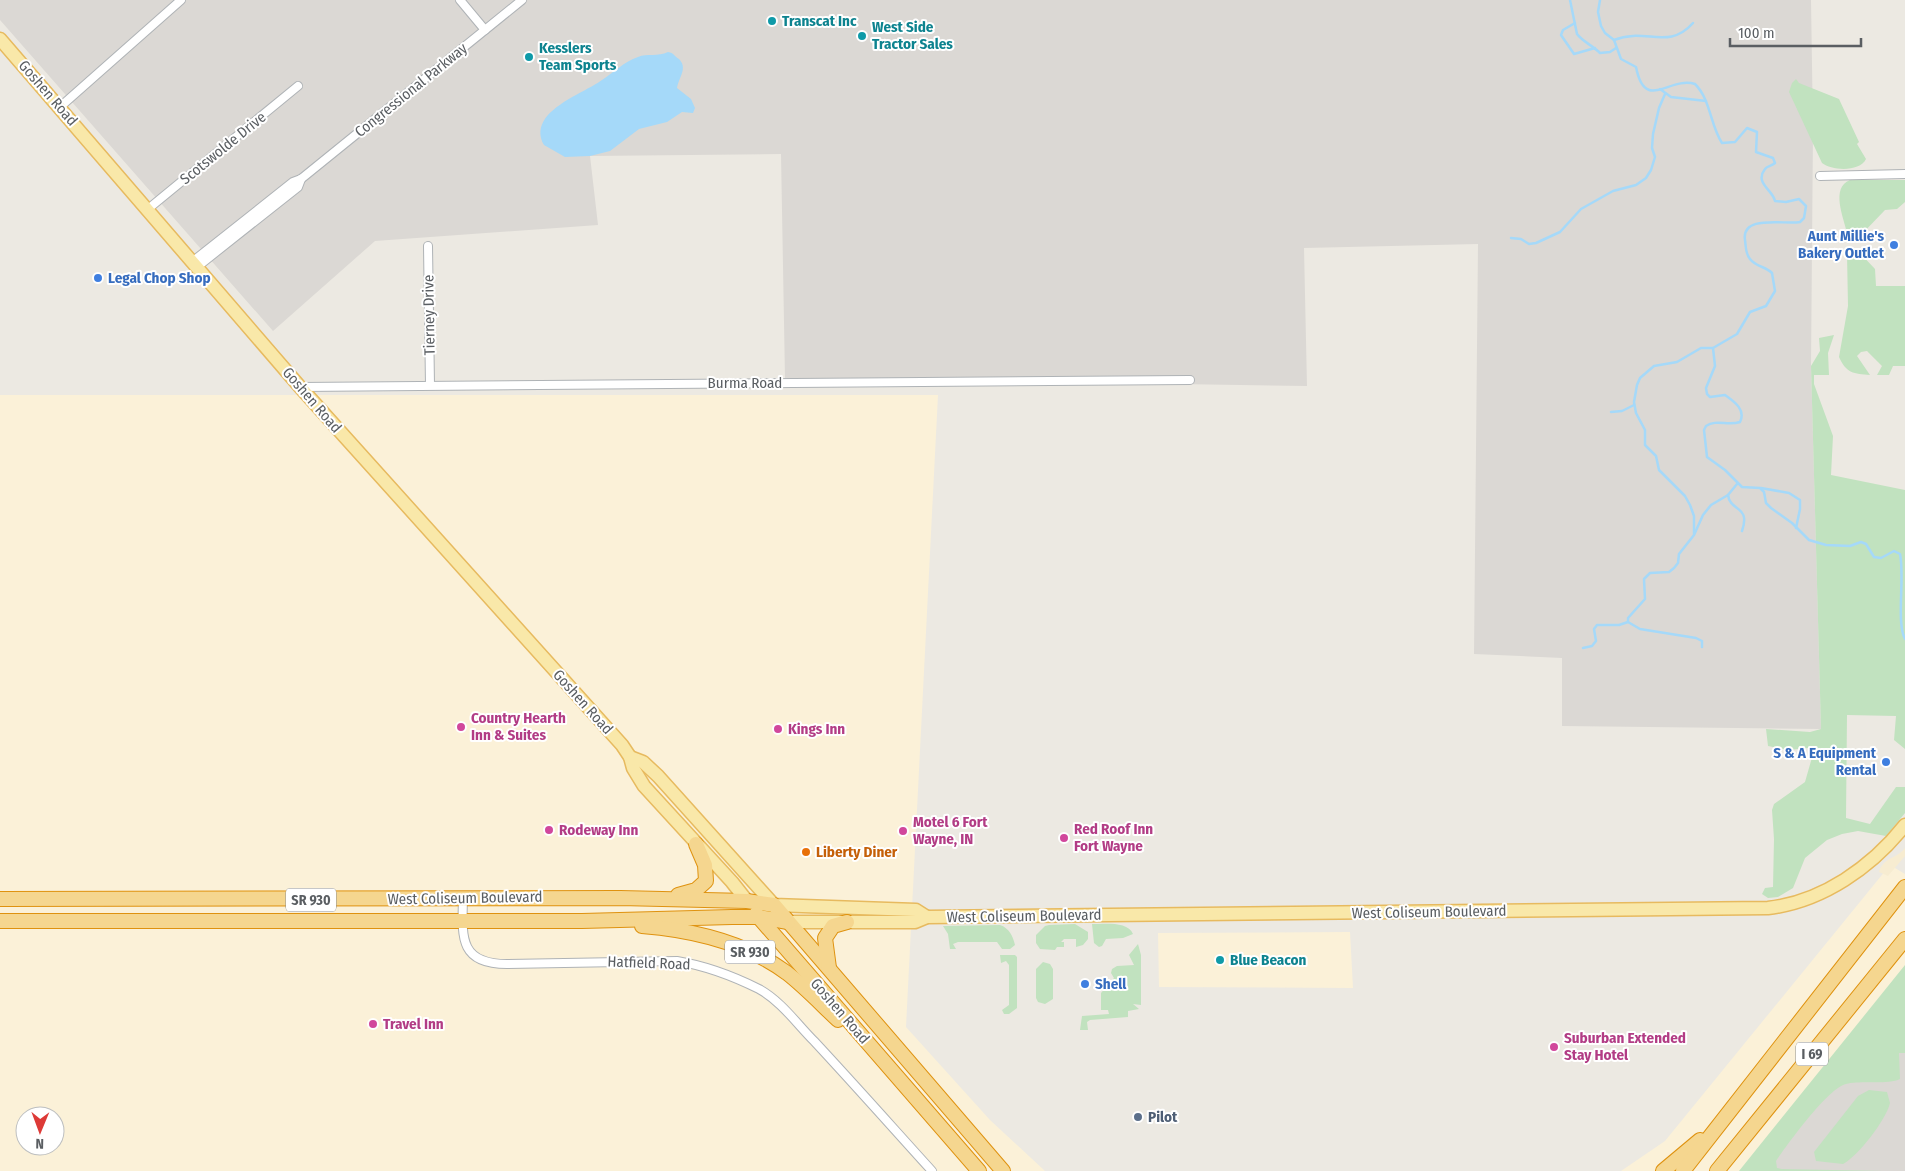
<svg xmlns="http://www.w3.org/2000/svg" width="1905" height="1171" font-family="'Fira Sans Condensed',sans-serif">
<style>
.commercial{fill:#fbf1d8;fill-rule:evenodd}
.industrial{fill:#dbd8d4}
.green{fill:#c1e2bf}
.sand{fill:#f7ecd1}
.water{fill:#a5d9f9}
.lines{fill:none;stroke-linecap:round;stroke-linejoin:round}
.stream{stroke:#a5d9f9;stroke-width:2.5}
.street-casing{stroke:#afb3b6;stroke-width:10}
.primary-casing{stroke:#e7ba5f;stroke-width:15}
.highway-casing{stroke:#df920f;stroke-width:16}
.street{stroke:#fff;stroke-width:8}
.primary{stroke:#f9e8a9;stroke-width:12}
.highway{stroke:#f5d68f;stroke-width:14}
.culture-dot{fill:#0f9aa8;stroke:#fff;stroke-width:2}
.shop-dot{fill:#3f7fe0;stroke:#fff;stroke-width:2}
.hotel-dot{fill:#d1479c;stroke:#fff;stroke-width:2}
.food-dot{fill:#e8710a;stroke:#fff;stroke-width:2}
.service-dot{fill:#5c6f8a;stroke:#fff;stroke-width:2}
.labels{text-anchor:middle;stroke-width:4;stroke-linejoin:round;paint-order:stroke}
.shield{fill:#fff;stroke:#8c8e91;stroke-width:1}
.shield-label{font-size:14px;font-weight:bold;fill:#5a5e62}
.culture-label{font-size:15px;font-weight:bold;fill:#0d838f;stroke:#fff;text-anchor:start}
.street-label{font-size:15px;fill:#5a5e62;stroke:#fff}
.shop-label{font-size:15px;font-weight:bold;fill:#366cbe;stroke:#fff;text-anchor:end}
.hotel-label{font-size:15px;font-weight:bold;fill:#b23c85;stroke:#fff;text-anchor:start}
.food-label{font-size:15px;font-weight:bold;fill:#c56008;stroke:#fff;text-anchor:start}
.service-label{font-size:15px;font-weight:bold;fill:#4e5e75;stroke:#fff;text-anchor:start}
</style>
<rect width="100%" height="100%" fill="#ece9e2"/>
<g class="commercial">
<path d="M0,395H938L906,1027L990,1120L1045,1171H0ZM25,1116H55V1146H25Z"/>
<polygon points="1890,865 1905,874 1905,1171 1621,1171 1665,1141"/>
<polygon points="1350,932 1353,988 1159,987 1158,933"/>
</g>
<g class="industrial">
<polygon points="0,0 1811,0 1813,130 1811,366 1821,729 1562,726 1562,658 1474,654 1478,244 1304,248 1307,386 785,378 781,154 590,156 598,225 375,241 273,331 0,20"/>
<polygon points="1895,1048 1905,1048 1905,1171 1754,1171 1836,1075"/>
</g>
<g class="green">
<path d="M1796,79L1799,83L1839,99L1859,142L1857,144L1866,159C1860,172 1832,171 1822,163L1789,92L1792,83Z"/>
<path d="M1850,180H1905V202L1897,209L1885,210L1860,236L1852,237L1847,233C1844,218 1830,188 1850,180Z"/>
<path d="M1851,250H1857L1875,269L1876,286H1905V366H1893L1889,375H1877L1882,366L1867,351L1861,352L1857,356L1870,375C1854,374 1846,373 1839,357L1848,306L1847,254Z"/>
<polygon points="1834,335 1828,353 1829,375 1814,375 1814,384 1833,436 1831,475 1905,490 1905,749 1894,740 1896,716 1847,715 1846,818 1870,824 1896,787 1905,787 1905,813 1886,836 1858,831 1842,834 1827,840 1805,858 1793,888 1778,897 1768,898 1762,894 1765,888 1773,887 1774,839 1772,810 1774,804 1805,782 1813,754 1809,748 1788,750 1768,746 1766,729 1810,732 1821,729 1811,366 1820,351 1819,338"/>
<path d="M1092,924C1105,924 1128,921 1133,934L1123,938L1106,939L1102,946L1099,947L1094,943Z"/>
<path d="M1000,925C1009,928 1013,936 1015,945L1010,949H1002L997,942H958L953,944L956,949H950L948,934L943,926Z"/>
<polygon points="1049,925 1075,924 1088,932 1088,939 1083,945 1076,947 1076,939 1064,939 1061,942 1064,942 1064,947 1057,947 1055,950 1040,949 1036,943 1036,935 1045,926"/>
<polygon points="1138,944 1141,955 1141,1005 1133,1004 1139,1009 1128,1011 1128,1017 1090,1020 1087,1022 1088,1030 1080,1030 1082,1016 1109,1014 1108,1010 1101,1010 1101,993 1114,978 1111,973 1112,969 1117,966 1134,965 1129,955"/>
<polygon points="1000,955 1015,955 1017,957 1017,1008 1009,1014 1004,1014 1002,1010 1009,1005 1009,965 1006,961 1001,963"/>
<polygon points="1043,962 1050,964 1053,969 1053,999 1045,1004 1038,1002 1036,998 1036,969"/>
<path d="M1905,965V1053H1899L1900,1079C1889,1085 1860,1080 1846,1084C1828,1088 1787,1145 1776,1161L1777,1168L1782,1169L1883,1171H1739Z"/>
<path d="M1869,1090L1887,1092L1890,1103C1886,1120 1858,1156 1843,1164L1816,1161L1814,1152L1858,1096Z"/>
</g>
<path class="sand" d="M1905,848V856L1888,876L1879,872C1883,857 1897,859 1905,848Z"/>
<path class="water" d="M668,52C674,53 674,56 679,59C688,68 679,77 677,88L691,99L695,108L693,113L682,112L667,122L639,129L610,151L590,156L565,157L544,145C526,112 583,94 602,80C614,72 624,62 638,57C647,53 658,57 668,52Z"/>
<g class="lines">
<g class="stream">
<path d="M1570,0L1577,34C1582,41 1593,46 1600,53L1610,52L1616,48"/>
<path d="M1600,0L1598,12L1601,26L1605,33L1614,40L1621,59L1636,67C1645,113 1669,76 1695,84C1711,100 1710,125 1722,143L1735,142L1747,128L1757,132L1756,152L1773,158L1775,163C1772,166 1767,166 1765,169C1754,183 1773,190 1775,201L1786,202L1799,199L1806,206L1804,218L1800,222C1785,225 1741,214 1745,240C1746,246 1745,253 1750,259C1756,267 1765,266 1772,273L1775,291L1766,306L1750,312L1737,334L1713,348L1715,366L1706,388L1707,394L1710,397L1725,395C1735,402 1746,410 1740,422C1728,426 1716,419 1706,426L1704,430L1707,457L1725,470L1742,487L1760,488L1764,492L1766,503L1771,508L1792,523L1809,540L1826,545L1850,546L1861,542L1866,544L1874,557L1881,558L1894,551L1900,554C1905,577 1896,622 1905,639"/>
<polyline points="1575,23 1563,30 1561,35 1574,54 1595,48"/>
<path d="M1614,40C1646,27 1668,51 1693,23"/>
<polyline points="1660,89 1671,97 1706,101"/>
<polyline points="1511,238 1521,239 1529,244 1536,243 1560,232 1581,209 1613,191 1636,185 1646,178 1651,170 1655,157 1652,148 1653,134 1659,108 1665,94"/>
<polyline points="1611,412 1622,411 1634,405"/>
<polyline points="1761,488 1789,493 1800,500 1800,509 1796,528"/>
<path d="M1728,495C1730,512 1751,505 1742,531"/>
<polyline points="1694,534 1694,516 1690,505 1685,496 1659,470 1656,456 1645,445 1645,430 1636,413 1634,402 1637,385 1640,378 1654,366 1677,362 1701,348 1713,348"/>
<polyline points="1702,647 1702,641 1696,638 1640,629 1628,622 1628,618 1645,599 1644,579 1650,573 1669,572 1674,568 1678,563 1679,554 1694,535 1703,515 1711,505 1728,495 1737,484"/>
<polyline points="1583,648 1592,646 1596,641 1594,629 1597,625 1619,625 1628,622"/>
</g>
<defs>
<g id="street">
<polyline points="460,0 485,30"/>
<polyline points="60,107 181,0"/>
<polyline points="1820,176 1905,174"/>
<polyline points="148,209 298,86"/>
<polyline points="428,246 430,385"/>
<polyline points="192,262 293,182 301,179 522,0"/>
<polyline points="197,267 298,187 301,179"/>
<polyline points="300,387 1190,380"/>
<path d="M463,898C462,937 459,964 507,964L677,961C707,966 731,975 759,989C781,1001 797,1024 814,1041C854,1084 893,1128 932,1171"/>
</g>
<g id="primary">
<polyline points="0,39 300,387 622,745 630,757 633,768 644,786 732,882 747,901"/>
<polyline points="630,757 643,762 658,776 774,905 916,910 927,917"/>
<path d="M788,922H915L927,917L1768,908C1822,902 1872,867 1905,825"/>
</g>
<g id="highway">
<polyline points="678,895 696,890 706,881 705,865 696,844"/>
<polyline points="0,899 620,898 747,901 774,905 1003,1171"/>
<polyline points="756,914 979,1171"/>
<polyline points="0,921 582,921 732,917 759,917 788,922"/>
<path d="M642,926C693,930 745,942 787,973C805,987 821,1004 838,1020"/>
<polyline points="829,968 825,938 833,926 847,922"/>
<polyline points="1663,1171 1700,1140"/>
<polyline points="1683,1171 1905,887"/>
<polyline points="1717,1171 1905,939"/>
</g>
</defs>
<use href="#street" class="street-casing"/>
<use href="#primary" class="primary-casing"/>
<use href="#highway" class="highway-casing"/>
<use href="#street" class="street"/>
<use href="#primary" class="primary"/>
<use href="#highway" class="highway"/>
</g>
<g class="culture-dot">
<circle cx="772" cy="21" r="5"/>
<circle cx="862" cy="36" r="5"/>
<circle cx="529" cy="57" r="5"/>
<circle cx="1220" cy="960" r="5"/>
</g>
<g class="shop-dot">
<circle cx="1894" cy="245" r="5"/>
<circle cx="98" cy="278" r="5"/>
<circle cx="1886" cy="762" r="5"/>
<circle cx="1085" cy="984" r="5"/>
</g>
<g class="hotel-dot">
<circle cx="461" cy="727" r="5"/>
<circle cx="778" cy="729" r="5"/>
<circle cx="549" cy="830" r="5"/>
<circle cx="903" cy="831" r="5"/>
<circle cx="1064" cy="838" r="5"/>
<circle cx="373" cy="1024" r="5"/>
<circle cx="1554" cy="1047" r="5"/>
</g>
<circle class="food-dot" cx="806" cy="852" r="5"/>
<circle class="service-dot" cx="1138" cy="1117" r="5"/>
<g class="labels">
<g class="shield">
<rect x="286" y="888.5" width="50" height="23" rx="4"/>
<rect x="725" y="940.5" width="50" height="23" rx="4"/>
<rect x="1796" y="1042.5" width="32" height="23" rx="4"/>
</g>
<g class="shield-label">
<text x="311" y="905">SR 930</text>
<text x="750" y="957">SR 930</text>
<text x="1812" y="1059">I 69</text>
</g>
<g class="culture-label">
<text x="782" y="26">Transcat Inc</text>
<text x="872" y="32">West Side<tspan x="872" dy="17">Tractor Sales</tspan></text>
<text x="539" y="53">Kesslers<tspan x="539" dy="17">Team Sports</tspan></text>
<text x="1230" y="965">Blue Beacon</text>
</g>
<g class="street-label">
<text transform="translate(411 90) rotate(-39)" y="5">Congressional Parkway</text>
<text transform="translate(48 93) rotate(49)" y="5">Goshen Road</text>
<text transform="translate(223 148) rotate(-39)" y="5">Scotswolde Drive</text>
<text transform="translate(429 315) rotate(-91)" y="5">Tierney Drive</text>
<text x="745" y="388">Burma Road</text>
<text transform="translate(312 400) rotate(49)" y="5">Goshen Road</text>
<text transform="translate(583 702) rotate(48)" y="5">Goshen Road</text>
<text transform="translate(465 898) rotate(-1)" y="5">West Coliseum Boulevard</text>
<text transform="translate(1429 912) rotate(-1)" y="5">West Coliseum Boulevard</text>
<text transform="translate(1024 916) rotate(-1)" y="5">West Coliseum Boulevard</text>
<text transform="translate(649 963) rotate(2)" y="5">Hatfield Road</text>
<text transform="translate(840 1011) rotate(49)" y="5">Goshen Road</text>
</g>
<g class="shop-label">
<text x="1884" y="241">Aunt Millie's<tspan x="1884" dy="17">Bakery Outlet</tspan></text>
<text x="108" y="283" text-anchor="start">Legal Chop Shop</text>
<text x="1876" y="758">S &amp; A Equipment<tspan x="1876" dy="17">Rental</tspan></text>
<text x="1095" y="989" text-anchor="start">Shell</text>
</g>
<g class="hotel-label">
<text x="471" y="723">Country Hearth<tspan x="471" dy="17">Inn &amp; Suites</tspan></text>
<text x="788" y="734">Kings Inn</text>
<text x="913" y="827">Motel 6 Fort<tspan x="913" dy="17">Wayne, IN</tspan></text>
<text x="1074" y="834">Red Roof Inn<tspan x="1074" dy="17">Fort Wayne</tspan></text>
<text x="559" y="835">Rodeway Inn</text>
<text x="383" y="1029">Travel Inn</text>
<text x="1564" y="1043">Suburban Extended<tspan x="1564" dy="17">Stay Hotel</tspan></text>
</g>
<g class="food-label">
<text x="816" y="857">Liberty Diner</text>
</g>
<g class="service-label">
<text x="1148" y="1122">Pilot</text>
</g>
</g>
<g transform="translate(40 1131) rotate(181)"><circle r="24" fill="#ffffff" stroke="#bdbfc0"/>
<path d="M0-4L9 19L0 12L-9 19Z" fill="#dd3a37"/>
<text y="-8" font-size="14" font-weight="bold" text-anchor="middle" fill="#5a5e62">N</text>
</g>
<path d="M1730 38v8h131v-8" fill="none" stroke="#5a5e62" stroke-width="2.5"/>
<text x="1738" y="38" font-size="15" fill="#5a5e62" stroke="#ffffff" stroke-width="4" paint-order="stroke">100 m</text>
</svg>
